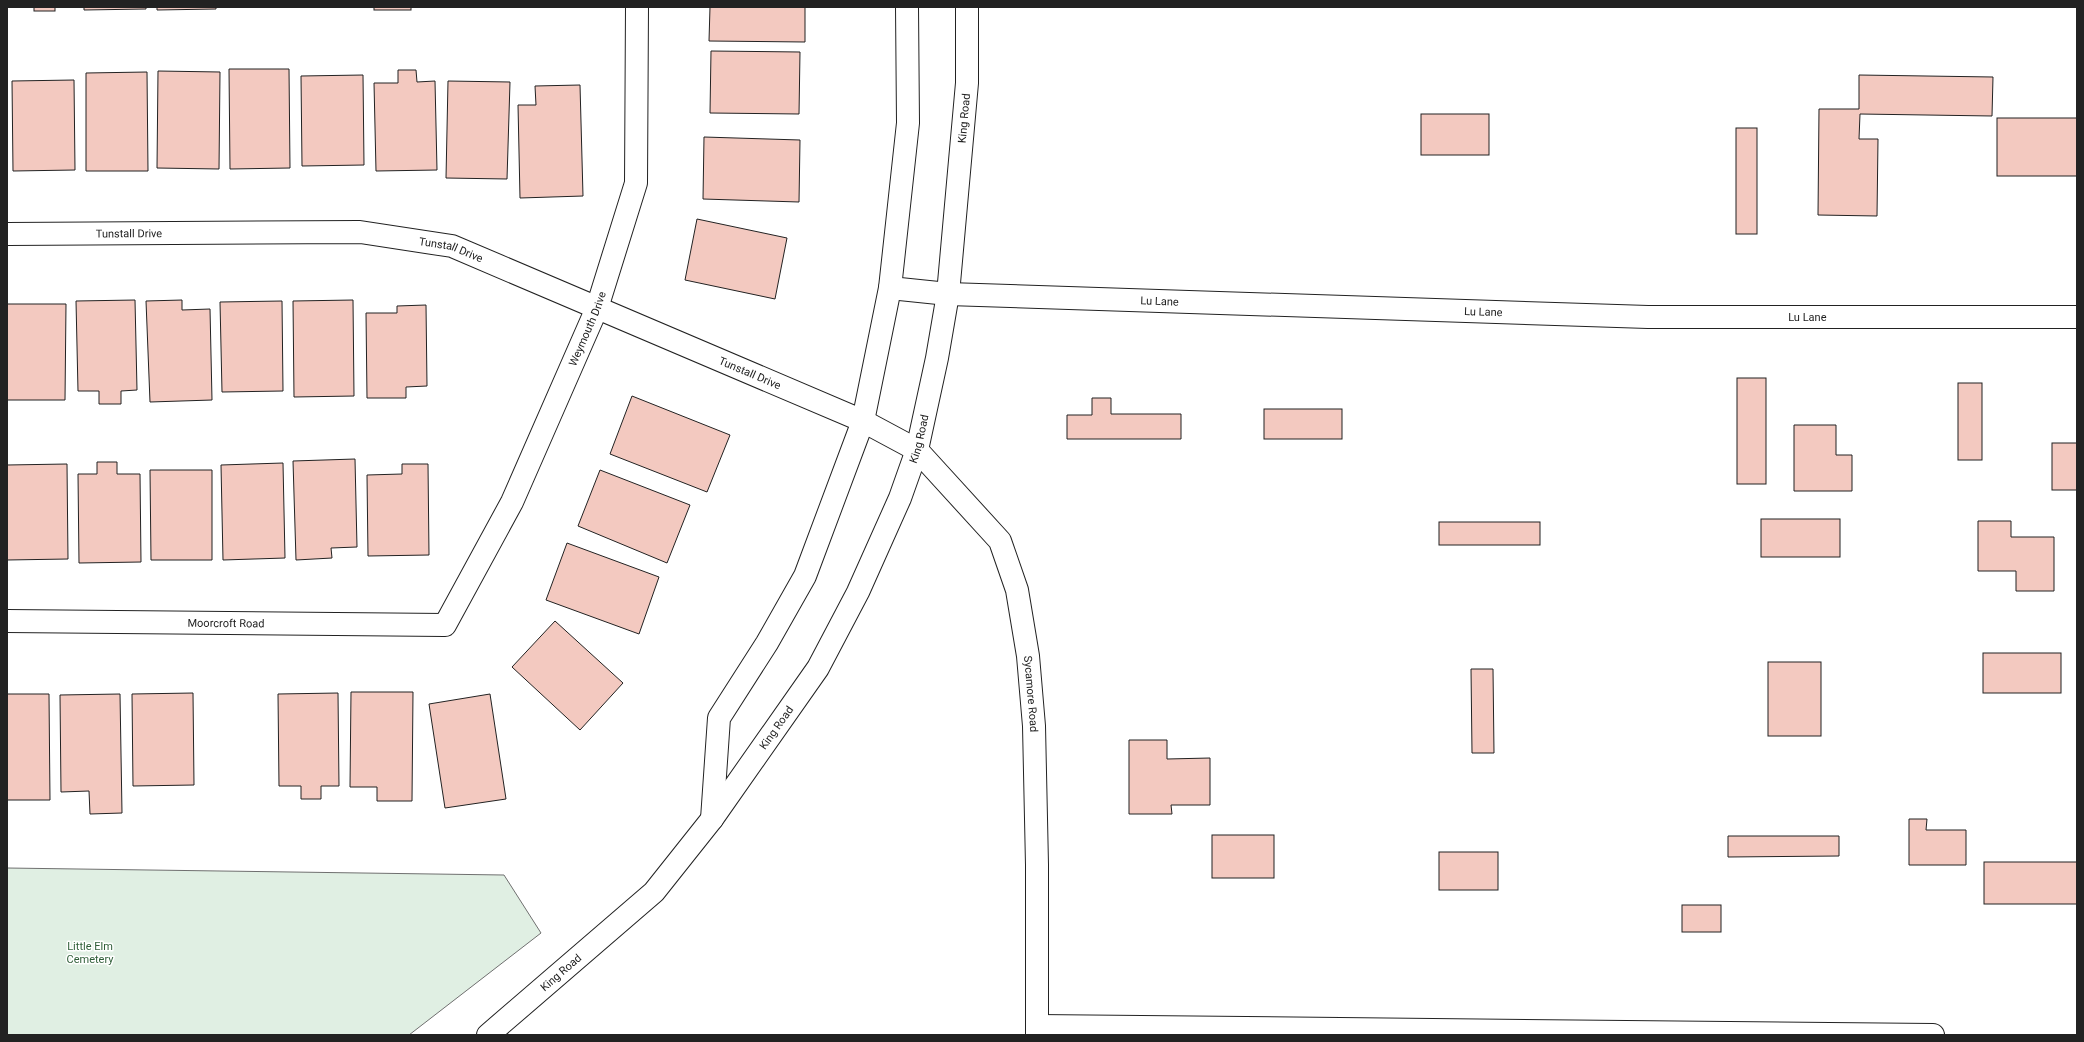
<svg xmlns="http://www.w3.org/2000/svg" width="2084" height="1042" font-family="Roboto,sans-serif">
<style>
.green{fill:#e0efe3;stroke:#6f6f6f}
.building{fill:#f3c9c0;stroke:#222}
.lines{fill:none;stroke-linecap:round;stroke-linejoin:round}
.minor-casing{stroke:#222;stroke-width:24}
.minor{stroke:#fff;stroke-width:22}
.labels{text-anchor:middle;stroke-width:3;stroke-linejoin:round;paint-order:stroke}
.street-label{font-size:11px;fill:#222;stroke:#fff}
.park-label{font-size:11px;fill:#2f5e38;stroke:#fff}
</style>
<rect width="100%" height="100%" fill="#fff"/>
<polygon class="green" points="7,868 504,875 541,933 409,1035 7,1035"/>
<g class="building">
<rect x="34" y="7" width="21" height="4"/>
<polygon points="84,7 146,7 146,9 84,10"/>
<polygon points="157,7 216,7 216,9 157,10"/>
<rect x="374" y="7" width="37" height="3"/>
<polygon points="710,7 805,7 805,42 709,41"/>
<polygon points="711,51 800,52 799,114 710,113"/>
<polygon points="229,69 289,69 290,168 230,169"/>
<polygon points="398,70 416,70 417,82 435,81 437,170 376,171 374,83 398,83"/>
<polygon points="158,71 220,72 219,169 157,168"/>
<polygon points="147,72 148,171 86,171 86,73"/>
<polygon points="363,75 364,165 302,166 301,76"/>
<polygon points="1859,75 1993,77 1992,116 1860,114 1859,139 1878,139 1877,216 1818,215 1819,109 1859,109"/>
<polygon points="74,80 75,170 13,171 12,81"/>
<polygon points="448,81 510,82 507,179 446,178"/>
<polygon points="580,85 583,196 520,198 518,105 536,105 535,86"/>
<rect x="1421" y="114" width="68" height="41"/>
<rect x="1997" y="118" width="80" height="58"/>
<rect x="1736" y="128" width="21" height="106"/>
<polygon points="704,137 800,140 799,202 703,199"/>
<polygon points="697,219 787,238 775,299 685,280"/>
<polygon points="135,300 137,390 121,391 121,404 99,404 99,391 78,391 76,301"/>
<polygon points="182,300 182,310 210,309 212,400 150,402 146,301"/>
<polygon points="353,300 354,396 294,397 293,301"/>
<polygon points="282,301 283,391 222,392 220,302"/>
<polygon points="7,304 66,304 65,400 7,400"/>
<polygon points="426,305 427,386 406,387 406,398 367,398 366,313 397,313 397,306"/>
<rect x="1737" y="378" width="29" height="106"/>
<rect x="1958" y="383" width="24" height="77"/>
<polygon points="632,396 730,435 707,492 610,454"/>
<polygon points="1092,398 1111,398 1111,414 1181,414 1181,439 1067,439 1067,415 1092,415"/>
<rect x="1264" y="409" width="78" height="30"/>
<polygon points="1794,425 1836,425 1836,455 1852,455 1852,491 1794,491"/>
<rect x="2052" y="443" width="25" height="47"/>
<polygon points="355,459 357,547 331,548 332,558 296,560 293,461"/>
<polygon points="97,462 117,462 117,474 140,474 141,562 79,563 78,474 97,474"/>
<polygon points="283,463 285,558 223,560 221,465"/>
<polygon points="67,464 68,559 7,560 7,465"/>
<polygon points="402,464 428,464 429,555 368,556 367,475 402,474"/>
<polygon points="150,470 212,470 212,560 151,560"/>
<polygon points="600,470 690,505 667,563 578,526"/>
<rect x="1761" y="519" width="79" height="38"/>
<polygon points="1978,521 2011,521 2011,537 2054,537 2054,591 2016,591 2016,571 1978,571"/>
<rect x="1439" y="522" width="101" height="23"/>
<polygon points="567,543 659,577 639,634 546,600"/>
<polygon points="555,621 623,683 580,730 512,667"/>
<rect x="1983" y="653" width="78" height="40"/>
<rect x="1768" y="662" width="53" height="74"/>
<polygon points="1471,669 1493,669 1494,753 1472,753"/>
<polygon points="351,692 413,692 412,801 377,801 377,787 350,787"/>
<polygon points="193,693 194,785 133,786 132,694"/>
<polygon points="338,693 339,786 321,786 321,799 301,799 301,786 279,786 278,694"/>
<polygon points="7,694 49,694 50,800 7,800"/>
<polygon points="120,694 122,813 90,814 89,791 61,792 60,695"/>
<polygon points="490,694 506,799 445,808 429,704"/>
<polygon points="1129,740 1167,740 1167,759 1210,758 1210,805 1171,805 1172,814 1129,814"/>
<polygon points="1909,819 1927,819 1926,830 1966,830 1966,865 1909,865"/>
<rect x="1212" y="835" width="62" height="43"/>
<polygon points="1728,836 1839,836 1839,856 1728,857"/>
<rect x="1439" y="852" width="59" height="38"/>
<rect x="1984" y="862" width="93" height="42"/>
<rect x="1682" y="905" width="39" height="27"/>
</g>
<g class="lines">
<defs>
<g id="minor">
<path id="s1" d="M7,234L360,232L452,246L863,421L917,450L1000,541L1017,590L1028,656L1034,726L1037,865V1035"/>
<path id="s2" d="M890,288L948,294L1648,317H2077"/>
<path id="s3" d="M7,621L445,625L512,502L597,308L636,183L637,7"/>
<polyline points="712,819 719,718 767,643 805,576 863,421 890,288 908,123 907,7"/>
<polyline points="1037,1026 1933,1035"/>
<path id="s4" d="M488,1035L654,892L712,819L818,668L858,592L900,498L917,450L937,358L948,294L967,83V7"/>
</g>
</defs>
<use href="#minor" class="minor-casing"/>
<use href="#minor" class="minor"/>
</g>
<g class="labels">
<g class="street-label">
<text dy="4" stroke="none"><textPath href="#s4" startOffset="1072">King Road</textPath></text>
<text dy="4" stroke="none"><textPath href="#s1" startOffset="122">Tunstall Drive</textPath></text>
<text dy="4" stroke="none"><textPath href="#s1" startOffset="446">Tunstall Drive</textPath></text>
<text dy="4" stroke="none"><textPath href="#s2" startOffset="270">Lu Lane</textPath></text>
<text dy="4" stroke="none"><textPath href="#s2" startOffset="594">Lu Lane</textPath></text>
<text dy="4" stroke="none"><textPath href="#s2" startOffset="918">Lu Lane</textPath></text>
<text dy="4" stroke="none"><textPath href="#s3" startOffset="767">Weymouth Drive</textPath></text>
<text dy="4" stroke="none"><textPath href="#s1" startOffset="770">Tunstall Drive</textPath></text>
<text dy="4" stroke="none"><textPath href="#s4" startOffset="748">King Road</textPath></text>
<text dy="4" stroke="none"><textPath href="#s3" startOffset="219">Moorcroft Road</textPath></text>
<text dy="4" stroke="none"><textPath href="#s1" startOffset="1234">Sycamore Road</textPath></text>
<text dy="4" stroke="none"><textPath href="#s4" startOffset="424">King Road</textPath></text>
<text dy="4" stroke="none"><textPath href="#s4" startOffset="96">King Road</textPath></text>
</g>
<g class="park-label">
<text x="90" y="950">Little Elm<tspan x="90" dy="13">Cemetery</tspan></text>
</g>
</g>
<rect width="2084" height="1042" fill="none" stroke="#222222" stroke-width="16"/>
</svg>
